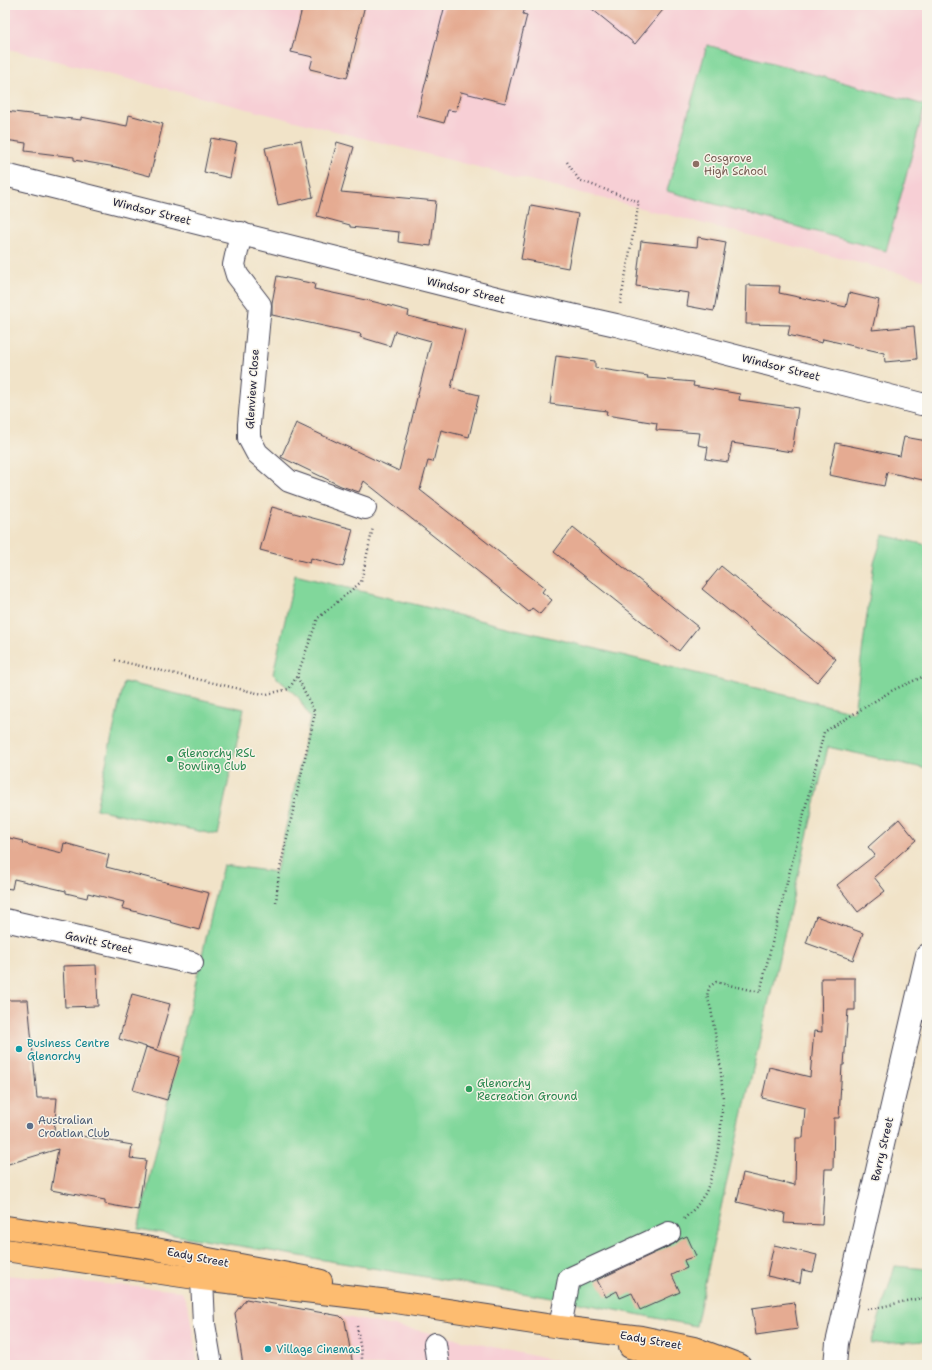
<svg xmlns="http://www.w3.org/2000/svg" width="932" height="1370" font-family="'Shantell Sans',sans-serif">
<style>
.built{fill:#f7cfd5}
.green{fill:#81d79b;stroke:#527c6b}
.building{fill:#e5ab92}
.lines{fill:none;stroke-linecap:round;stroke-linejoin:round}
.minor-casing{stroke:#413f50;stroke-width:24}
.major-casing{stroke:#413f50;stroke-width:24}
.path{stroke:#413f50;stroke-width:2.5;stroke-dasharray:1 3;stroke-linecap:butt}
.minor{stroke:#fff;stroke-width:22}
.major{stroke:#fdbc70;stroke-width:22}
.education-dot{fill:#8d6e63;stroke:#f7f3e8;stroke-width:1.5}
.leisure-dot{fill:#2e9e5b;stroke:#f7f3e8;stroke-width:1.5}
.culture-dot{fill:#0f9aa8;stroke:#f7f3e8;stroke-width:1.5}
.service-dot{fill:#5c6f8a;stroke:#f7f3e8;stroke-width:1.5}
.labels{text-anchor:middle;stroke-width:3;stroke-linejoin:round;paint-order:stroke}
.education-label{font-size:11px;fill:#785e54;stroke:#f7f3e8;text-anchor:start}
.street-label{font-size:11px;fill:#22223b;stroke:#f7f3e8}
.leisure-label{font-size:11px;fill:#27864d;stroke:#f7f3e8;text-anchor:start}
.culture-label{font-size:11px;fill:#0d838f;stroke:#f7f3e8;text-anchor:start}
.service-label{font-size:11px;fill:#4e5e75;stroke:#f7f3e8;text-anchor:start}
</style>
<rect width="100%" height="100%" fill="#f7f3e8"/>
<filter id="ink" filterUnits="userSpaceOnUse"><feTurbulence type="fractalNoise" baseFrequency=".025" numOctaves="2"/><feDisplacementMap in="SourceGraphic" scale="8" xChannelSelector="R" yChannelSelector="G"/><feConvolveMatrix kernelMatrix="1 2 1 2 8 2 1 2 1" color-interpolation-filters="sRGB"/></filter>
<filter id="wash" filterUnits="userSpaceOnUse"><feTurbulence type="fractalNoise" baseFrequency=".012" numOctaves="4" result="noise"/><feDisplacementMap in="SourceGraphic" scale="16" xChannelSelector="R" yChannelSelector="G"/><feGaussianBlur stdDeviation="0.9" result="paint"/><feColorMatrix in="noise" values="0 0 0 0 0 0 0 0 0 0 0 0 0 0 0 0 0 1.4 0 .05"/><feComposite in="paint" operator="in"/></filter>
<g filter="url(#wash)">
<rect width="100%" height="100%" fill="#f1e3c8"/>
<g class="built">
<polygon points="5,5 927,5 927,280 5,48"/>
<polygon points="5,1275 182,1291 189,1310 198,1365 5,1365"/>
<polygon points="246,1299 417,1330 574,1365 243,1365 235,1313"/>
</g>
<g class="green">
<polygon points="707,45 925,105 886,251 667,191"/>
<polygon points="883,535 927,545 927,769 828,747 723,1198 696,1326 570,1301 138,1229 223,865 276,872 310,718 299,698 273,674 295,575 854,712 874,563"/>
<polygon points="124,682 244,709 217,835 96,809"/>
<polygon points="895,1266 927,1269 927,1341 871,1344"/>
</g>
<g id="blocks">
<g class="building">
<polygon points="303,5 365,5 347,78 310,69 313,57 291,52"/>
<polygon points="445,5 513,5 525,8 523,14 527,15 505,103 461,92 456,111 448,110 444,123 417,116"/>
<polygon points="587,5 667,5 635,44"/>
<polygon points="5,111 81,120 81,117 127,126 129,115 163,124 150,176 116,167 74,160 74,157 25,151 26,143 5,140"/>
<polygon points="211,138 237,143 230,178 204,172"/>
<polygon points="301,140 313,197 278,205 265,148"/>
<polygon points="337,142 354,147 341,192 436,201 431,246 398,242 399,232 350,227 350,225 317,216"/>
<polygon points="531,205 578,214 568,268 521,259"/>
<polygon points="698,237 726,242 714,311 687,306 689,293 636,286 641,241 697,247"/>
<polygon points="277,276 315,284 314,289 375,302 409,311 408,316 465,330 451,388 479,395 469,437 441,430 433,462 428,461 420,490 545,588 542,592 552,600 540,614 532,608 529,612 364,481 359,492 341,486 281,457 296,423 399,471 431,341 395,331 390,346 360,337 361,334 272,315 272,303"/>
<polygon points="747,285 780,286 779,293 846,307 849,293 879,300 872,330 914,326 917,359 885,362 884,353 823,339 822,343 788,335 790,325 746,324"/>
<polygon points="556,356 595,361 595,368 648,376 647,378 694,382 693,386 740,394 739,400 798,408 792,452 732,443 728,462 706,459 708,447 698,445 700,433 656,430 657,423 606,415 607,411 550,404"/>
<polygon points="904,437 927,441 927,481 887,472 884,486 829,475 836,443 900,456"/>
<polygon points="272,507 353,529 343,567 311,558 310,563 260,550"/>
<polygon points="573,527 698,627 679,651 554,552"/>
<polygon points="721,566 836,659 817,682 702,589"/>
<polygon points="899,819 916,840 874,877 885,891 858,912 837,885 875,855 868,847"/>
<polygon points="5,837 23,841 22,843 62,853 64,843 109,855 106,867 209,893 199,930 170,922 171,921 122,908 124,902 88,893 87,898 66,893 66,891 14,879 12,889 5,888"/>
<polygon points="816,916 863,933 853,960 806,943"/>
<polygon points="96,965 98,1006 65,1007 63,966"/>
<polygon points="821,978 855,978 855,1010 848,1010 844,1065 842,1065 839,1118 834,1118 833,1169 825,1169 822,1225 784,1223 785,1213 737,1202 743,1173 795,1185 796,1138 803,1138 805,1108 762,1098 769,1067 810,1077 814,1031 822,1032"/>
<polygon points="132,994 170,1004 157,1050 119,1039"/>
<polygon points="5,1000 28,1000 37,1098 57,1098 54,1131 132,1145 130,1158 146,1160 138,1210 105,1204 105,1200 51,1190 58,1149 5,1165"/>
<polygon points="146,1047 180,1057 167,1100 133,1090"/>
<polygon points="687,1236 696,1256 684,1260 687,1268 672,1275 680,1292 640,1310 632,1293 620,1298 617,1291 606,1297 597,1280 674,1244 680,1239"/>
<polygon points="774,1245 817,1255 813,1272 802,1270 800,1283 767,1276"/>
<polygon points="246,1299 340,1316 345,1321 353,1365 243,1365 235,1313"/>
<polygon points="794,1302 798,1329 756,1335 752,1308"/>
</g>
</g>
</g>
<g filter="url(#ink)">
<use href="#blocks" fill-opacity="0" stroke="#413f50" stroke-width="1"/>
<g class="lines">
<defs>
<g id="minor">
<polyline points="5,175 509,301 616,325 921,404 927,404"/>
<polyline points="241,233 234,265 237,275 260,305 249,424 249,438 257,453 289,481 365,508"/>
<polyline points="5,920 192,963"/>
<polyline points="202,1279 204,1324 211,1365"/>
<polyline points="560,1327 569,1279 669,1233"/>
<polyline points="435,1344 438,1365"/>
<polyline points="835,1365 837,1343 927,955"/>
</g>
<g id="major">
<polyline points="5,1227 145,1247 304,1277 321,1281"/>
<polyline points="5,1250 202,1279 389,1301 560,1327 641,1337 694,1348 740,1365"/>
<polyline points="630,1347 686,1365"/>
</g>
</defs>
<use href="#minor" class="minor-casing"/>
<use href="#major" class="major-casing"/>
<g class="path">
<polyline points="567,162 579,180 639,202 620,305"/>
<polyline points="115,660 257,693 267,694 289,689 297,676 318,618 361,582 373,527"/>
<polyline points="276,902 279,873 315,713 297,676"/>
<polyline points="684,1219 696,1207 706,1192 714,1169 720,1139 723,1098 720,1063 711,1009 707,996 709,987 716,982 760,992 824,732 893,690 927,675"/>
<path d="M867,1309C888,1307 906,1299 927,1298"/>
<polyline points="357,1326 363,1365"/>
</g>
<use href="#minor" class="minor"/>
<use href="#major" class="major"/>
</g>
</g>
<circle class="education-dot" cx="696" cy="164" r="4"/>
<g class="leisure-dot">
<circle cx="170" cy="759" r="4"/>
<circle cx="469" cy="1089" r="4"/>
</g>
<g class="culture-dot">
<circle cx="19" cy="1049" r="4"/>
<circle cx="268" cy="1349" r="4"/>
</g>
<circle class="service-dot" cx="30" cy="1126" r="4"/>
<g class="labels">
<g class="education-label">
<text x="704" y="162">Cosgrove<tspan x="704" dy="13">High School</tspan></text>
</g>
<g class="street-label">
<text transform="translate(152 211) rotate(14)" y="4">Windsor Street</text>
<text transform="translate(466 290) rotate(14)" y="4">Windsor Street</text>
<text transform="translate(781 367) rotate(14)" y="4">Windsor Street</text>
<text transform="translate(252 389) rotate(-86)" y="4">Glenview Close</text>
<text transform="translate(99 942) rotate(13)" y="4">Gavitt Street</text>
<text transform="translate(882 1149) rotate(-77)" y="4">Barry Street</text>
<text transform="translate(198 1257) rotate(11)" y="4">Eady Street</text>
<text transform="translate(651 1340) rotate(10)" y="4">Eady Street</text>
</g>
<g class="leisure-label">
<text x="178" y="757">Glenorchy RSL<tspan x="178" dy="13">Bowling Club</tspan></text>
<text x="477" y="1087">Glenorchy<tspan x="477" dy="13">Recreation Ground</tspan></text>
</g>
<g class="culture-label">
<text x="27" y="1047">Business Centre<tspan x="27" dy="13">Glenorchy</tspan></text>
<text x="276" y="1353">Village Cinemas</text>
</g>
<g class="service-label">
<text x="38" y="1124">Australian<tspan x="38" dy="13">Croatian Club</tspan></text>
</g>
</g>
<rect width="932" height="1370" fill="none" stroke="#f7f3e8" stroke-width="20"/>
</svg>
